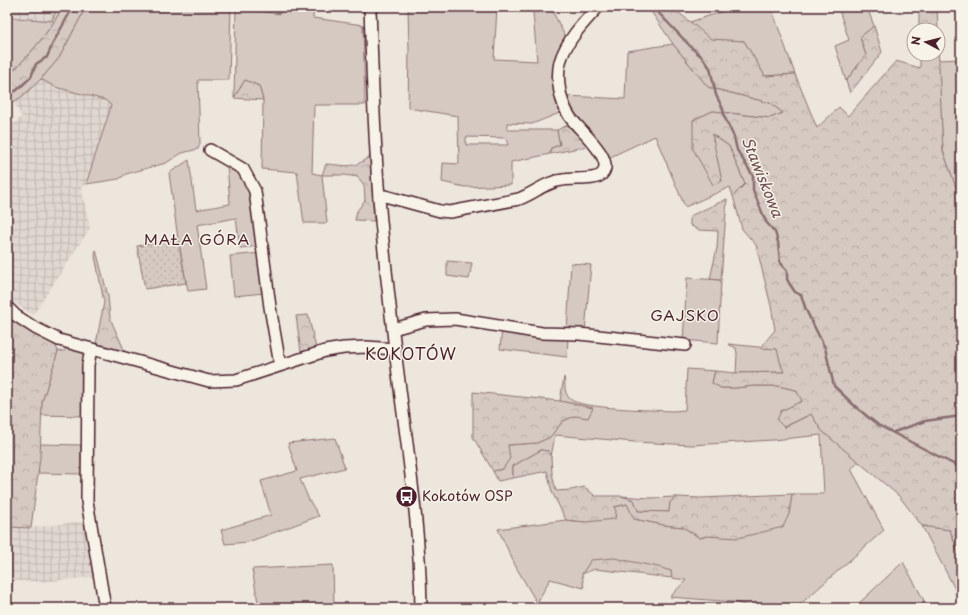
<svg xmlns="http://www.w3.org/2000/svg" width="968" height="615" font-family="'Playpen Sans',sans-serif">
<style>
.industrial{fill:url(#industrial-grid)}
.grass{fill:#d5c9c2;stroke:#907476;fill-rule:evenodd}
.forest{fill:url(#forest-crowns);stroke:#907476}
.garden{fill:url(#garden-dots);stroke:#907476}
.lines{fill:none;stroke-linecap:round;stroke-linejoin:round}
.stream{stroke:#896c6f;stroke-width:2.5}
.minor-casing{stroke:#4a1f2b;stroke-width:14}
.minor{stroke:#f7f3e8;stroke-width:11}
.labels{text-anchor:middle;stroke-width:3;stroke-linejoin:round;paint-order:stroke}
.poi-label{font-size:14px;fill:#4a1f2b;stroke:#f7f3e8;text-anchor:start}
.water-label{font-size:15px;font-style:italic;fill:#6f4c53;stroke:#f7f3e8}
.neighbourhood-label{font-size:15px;letter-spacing:1px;fill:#4a1f2b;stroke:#f7f3e8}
.quarter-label{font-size:16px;letter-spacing:1px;fill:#4a1f2b;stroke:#f7f3e8}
</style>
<defs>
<pattern id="industrial-grid" width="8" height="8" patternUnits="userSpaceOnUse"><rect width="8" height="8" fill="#e0d7d0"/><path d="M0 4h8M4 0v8" fill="none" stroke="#c2b8b3"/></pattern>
<pattern id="forest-crowns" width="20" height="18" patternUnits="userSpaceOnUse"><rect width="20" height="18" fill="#d5c9c2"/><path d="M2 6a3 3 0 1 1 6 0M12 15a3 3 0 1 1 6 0" fill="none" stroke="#b8aca7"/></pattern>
<pattern id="garden-dots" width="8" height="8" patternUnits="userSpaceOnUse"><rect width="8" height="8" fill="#d5c9c2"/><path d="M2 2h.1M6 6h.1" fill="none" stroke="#b8aca7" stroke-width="1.8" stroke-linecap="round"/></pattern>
</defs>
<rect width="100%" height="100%" fill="#ece6dd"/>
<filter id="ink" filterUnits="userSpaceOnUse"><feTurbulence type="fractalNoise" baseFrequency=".025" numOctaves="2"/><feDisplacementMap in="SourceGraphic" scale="8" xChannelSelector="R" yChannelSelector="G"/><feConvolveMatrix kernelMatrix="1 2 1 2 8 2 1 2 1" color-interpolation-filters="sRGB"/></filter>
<g filter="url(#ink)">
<g class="industrial">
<polygon points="7,7 57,7 52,21 7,17"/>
<polygon points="41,79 55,87 105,100 111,105 109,113 86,184 81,187 90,228 33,315 7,298 7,129 22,117 13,102 23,96"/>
<polygon points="77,522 86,523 95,577 38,582 7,580 7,527 31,528"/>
</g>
<g class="grass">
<path d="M57,7H63C48,33 29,57 7,76V17L52,21Z"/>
<polygon points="86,7 231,7 229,80 198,80 200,144 198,149 182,153 166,163 126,174 119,179 86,184 109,113 111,105 105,100 55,87 41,79 59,58"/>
<polygon points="281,7 314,7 313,18 363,25 365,105 314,105 312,173 322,175 327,223 304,223 297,172 262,169 263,100 259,86 245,80 234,98 236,8 280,14"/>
<path d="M408,7H497L494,59L537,61L533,12L552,10L567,40L563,47L562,112L532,124L507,123V130H557L560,145L551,148L550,154L511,162V185L465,187L442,182L443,163L459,164L458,116L408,108L409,50ZM466,137L507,138L508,145H466Z"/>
<polygon points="719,7 771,7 795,74 765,76 744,41 711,40 690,22 721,12"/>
<polygon points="838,7 867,7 874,26 860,37 866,55 846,81 835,46 849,40"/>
<polygon points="673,44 708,87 770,103 783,113 770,118 713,111 693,120 722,181 711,134 729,146 745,184 733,196 730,187 685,207 655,136 608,158 569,109 566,96 625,99 627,51"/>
<polygon points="961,59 961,213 958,193 943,151 938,60"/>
<polygon points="189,160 196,210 230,204 227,164 240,171 248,182 260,246 240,248 236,218 197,225 206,289 188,291 178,239 169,173"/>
<polygon points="261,253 264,293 234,296 230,256"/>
<polygon points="447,261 472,263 469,279 447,276"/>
<polygon points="571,263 591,265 585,331 567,330"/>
<polygon points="687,278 721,280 718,343 683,340"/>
<polygon points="502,330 568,337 567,357 500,349"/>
<polygon points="728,344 778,349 781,365 785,372 736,373 737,354 736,348"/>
<path d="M68,347L83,353L82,416L41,415L42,402L58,351C63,352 65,351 68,347Z"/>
<path d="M687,369L715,371L712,383L721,388H735L754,386H778L796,390L803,401L781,411L785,427L811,414L822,431L859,462L851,469L884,530L796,608H755L734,602L670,597L686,580L672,578L671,571L591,561L582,574L584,588L550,579L537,603L516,567L498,529L566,520L586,522L614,507L628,504L634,519L664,525L683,527L700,538L789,514L792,494H824L821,435L773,440L692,445L635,442L555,435L551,457L548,451L541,450L513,466V478L498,481L493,471L503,469L508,445L537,443L550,437L563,421L575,416L588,417L592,408L560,401L564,377C566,385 563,392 570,399C580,409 655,410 673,411L685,410Z"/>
<polygon points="335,438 345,468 300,479 309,500 319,516 248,542 225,544 221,530 271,515 261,481 297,471 288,443"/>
<polygon points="40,444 81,445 81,474 38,473"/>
<polygon points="621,496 650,498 677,497 670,503 669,512 638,511 634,500"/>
<polygon points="922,526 950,530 961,561 961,598 956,591"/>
<polygon points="903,562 928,608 854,608"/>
<polygon points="333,565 334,608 259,608 252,569"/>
<polygon points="7,580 13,581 10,608 7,608"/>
</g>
<g class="forest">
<path d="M63,7H86L59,58L41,79L23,96L13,102L7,101V76C29,57 48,33 63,7Z"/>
<polygon points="648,7 672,7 711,39 744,41 765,76 795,74 817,128 839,107 848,116 896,61 920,68 920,54 938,54 938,44 943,151 958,193 961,191 961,561 950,530 922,526 899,496 822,431 811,414 784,427 777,420 781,411 802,401 796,390 778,386 754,386 735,388 721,388 712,383 715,371 736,373 784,372 781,365 777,349 760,348 775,330 771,306 756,245 742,229 733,196 745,184 729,146 712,134 722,181 713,185 693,149 693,120 713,111 770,118 783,113 770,103 708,87 673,44"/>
<polygon points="919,7 937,7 938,30 919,30"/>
<polygon points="874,26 882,52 850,93 846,81 866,55 860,37"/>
<polygon points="245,80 259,86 263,100 234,98"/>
<polygon points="570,124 588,146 550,154 551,148 560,145 557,130"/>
<path d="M370,156L374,221L355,220L357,211L365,200L364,185L358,177L344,175H322L326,164C345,165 354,170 370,156Z"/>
<polygon points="727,199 721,280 710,279 717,248 718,231 698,230 690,225 690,216"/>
<polygon points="96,250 108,296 110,318 126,354 96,344 104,302 95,256"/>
<polygon points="308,315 316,348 301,352 296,316"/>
<polygon points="7,317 56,346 58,351 42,402 40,458 31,528 7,527"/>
<polygon points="473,392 560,401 593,408 588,418 575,416 563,421 550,437 537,443 508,445 510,458 503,469 493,471 473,437"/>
<polygon points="541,450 548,451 551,457 552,474 556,491 571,490 585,487 595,496 621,496 634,500 638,511 669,512 670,502 677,497 701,498 792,494 789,514 783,527 738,538 706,536 700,538 683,527 664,525 634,519 627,504 614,507 616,511 615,519 586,522 566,520 552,492 547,471 513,478 513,466"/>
<polygon points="614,558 658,567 671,571 672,578 595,569 582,574 591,560"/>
</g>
<polygon class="garden" points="178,239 186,283 145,289 137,246"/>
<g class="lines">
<g class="stream">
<polyline points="653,7 692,48 702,57 710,68 716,95 723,109 724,116 734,137 737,150 753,176 753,190 766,222 775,232 778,242 780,262 787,271 787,279 789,283 795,292 801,295 806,310 825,348 834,386 857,408 878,425 961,468"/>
<polyline points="7,91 16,91 31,77 36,64 47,57 54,41 73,7"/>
<polyline points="894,432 925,421 961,416"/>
</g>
<defs>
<g id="minor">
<path d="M370,7C372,71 374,134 379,198C383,248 389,298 395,349C405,435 420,521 421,608"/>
<polyline points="210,150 243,169 255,191 270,307 280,365"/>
<path d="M379,197L385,196L440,211L450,212L519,199C535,193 547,181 563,180C573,178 595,181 602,174C616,159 578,129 570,117C560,102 556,80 560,62C566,41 583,23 598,7"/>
<polyline points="7,307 15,315 35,328 59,340 209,381 236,380 325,351 344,348 367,347 395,349"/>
<polyline points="393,329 426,320 455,319 542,333 579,334 685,345"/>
<polyline points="91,349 88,365 87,501 105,608"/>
</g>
</defs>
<use href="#minor" class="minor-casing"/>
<use href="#minor" class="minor"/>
</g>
</g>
<defs>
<symbol id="bus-disc" viewBox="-11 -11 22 22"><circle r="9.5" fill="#4a1f2b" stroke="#f7f3e8"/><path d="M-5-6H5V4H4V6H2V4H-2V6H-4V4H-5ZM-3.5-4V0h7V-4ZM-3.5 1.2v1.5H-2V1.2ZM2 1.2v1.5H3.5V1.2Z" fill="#fff"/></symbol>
</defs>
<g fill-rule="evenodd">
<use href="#bus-disc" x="394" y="484" width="25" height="25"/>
</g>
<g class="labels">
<g class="poi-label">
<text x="422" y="501">Kokotów OSP</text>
</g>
<g class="water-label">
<text transform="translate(762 177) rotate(68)" y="5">Stawiskowa</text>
</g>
<g class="neighbourhood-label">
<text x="197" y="245">MAŁA GÓRA</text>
<text x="685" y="321">GAJSKO</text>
</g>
<g class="quarter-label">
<text x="411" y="360">KOKOTÓW</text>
</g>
</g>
<rect width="968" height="615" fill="none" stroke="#f7f3e8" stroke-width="24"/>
<rect x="12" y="12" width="944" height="591" fill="none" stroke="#4a1f2b" stroke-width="1.5" filter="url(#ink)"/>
<g transform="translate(926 42) rotate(277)"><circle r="19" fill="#f7f3e8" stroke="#b29e9c"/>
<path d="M0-3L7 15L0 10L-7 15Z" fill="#4a1f2b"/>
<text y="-6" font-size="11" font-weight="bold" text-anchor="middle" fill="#4a1f2b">N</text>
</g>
</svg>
